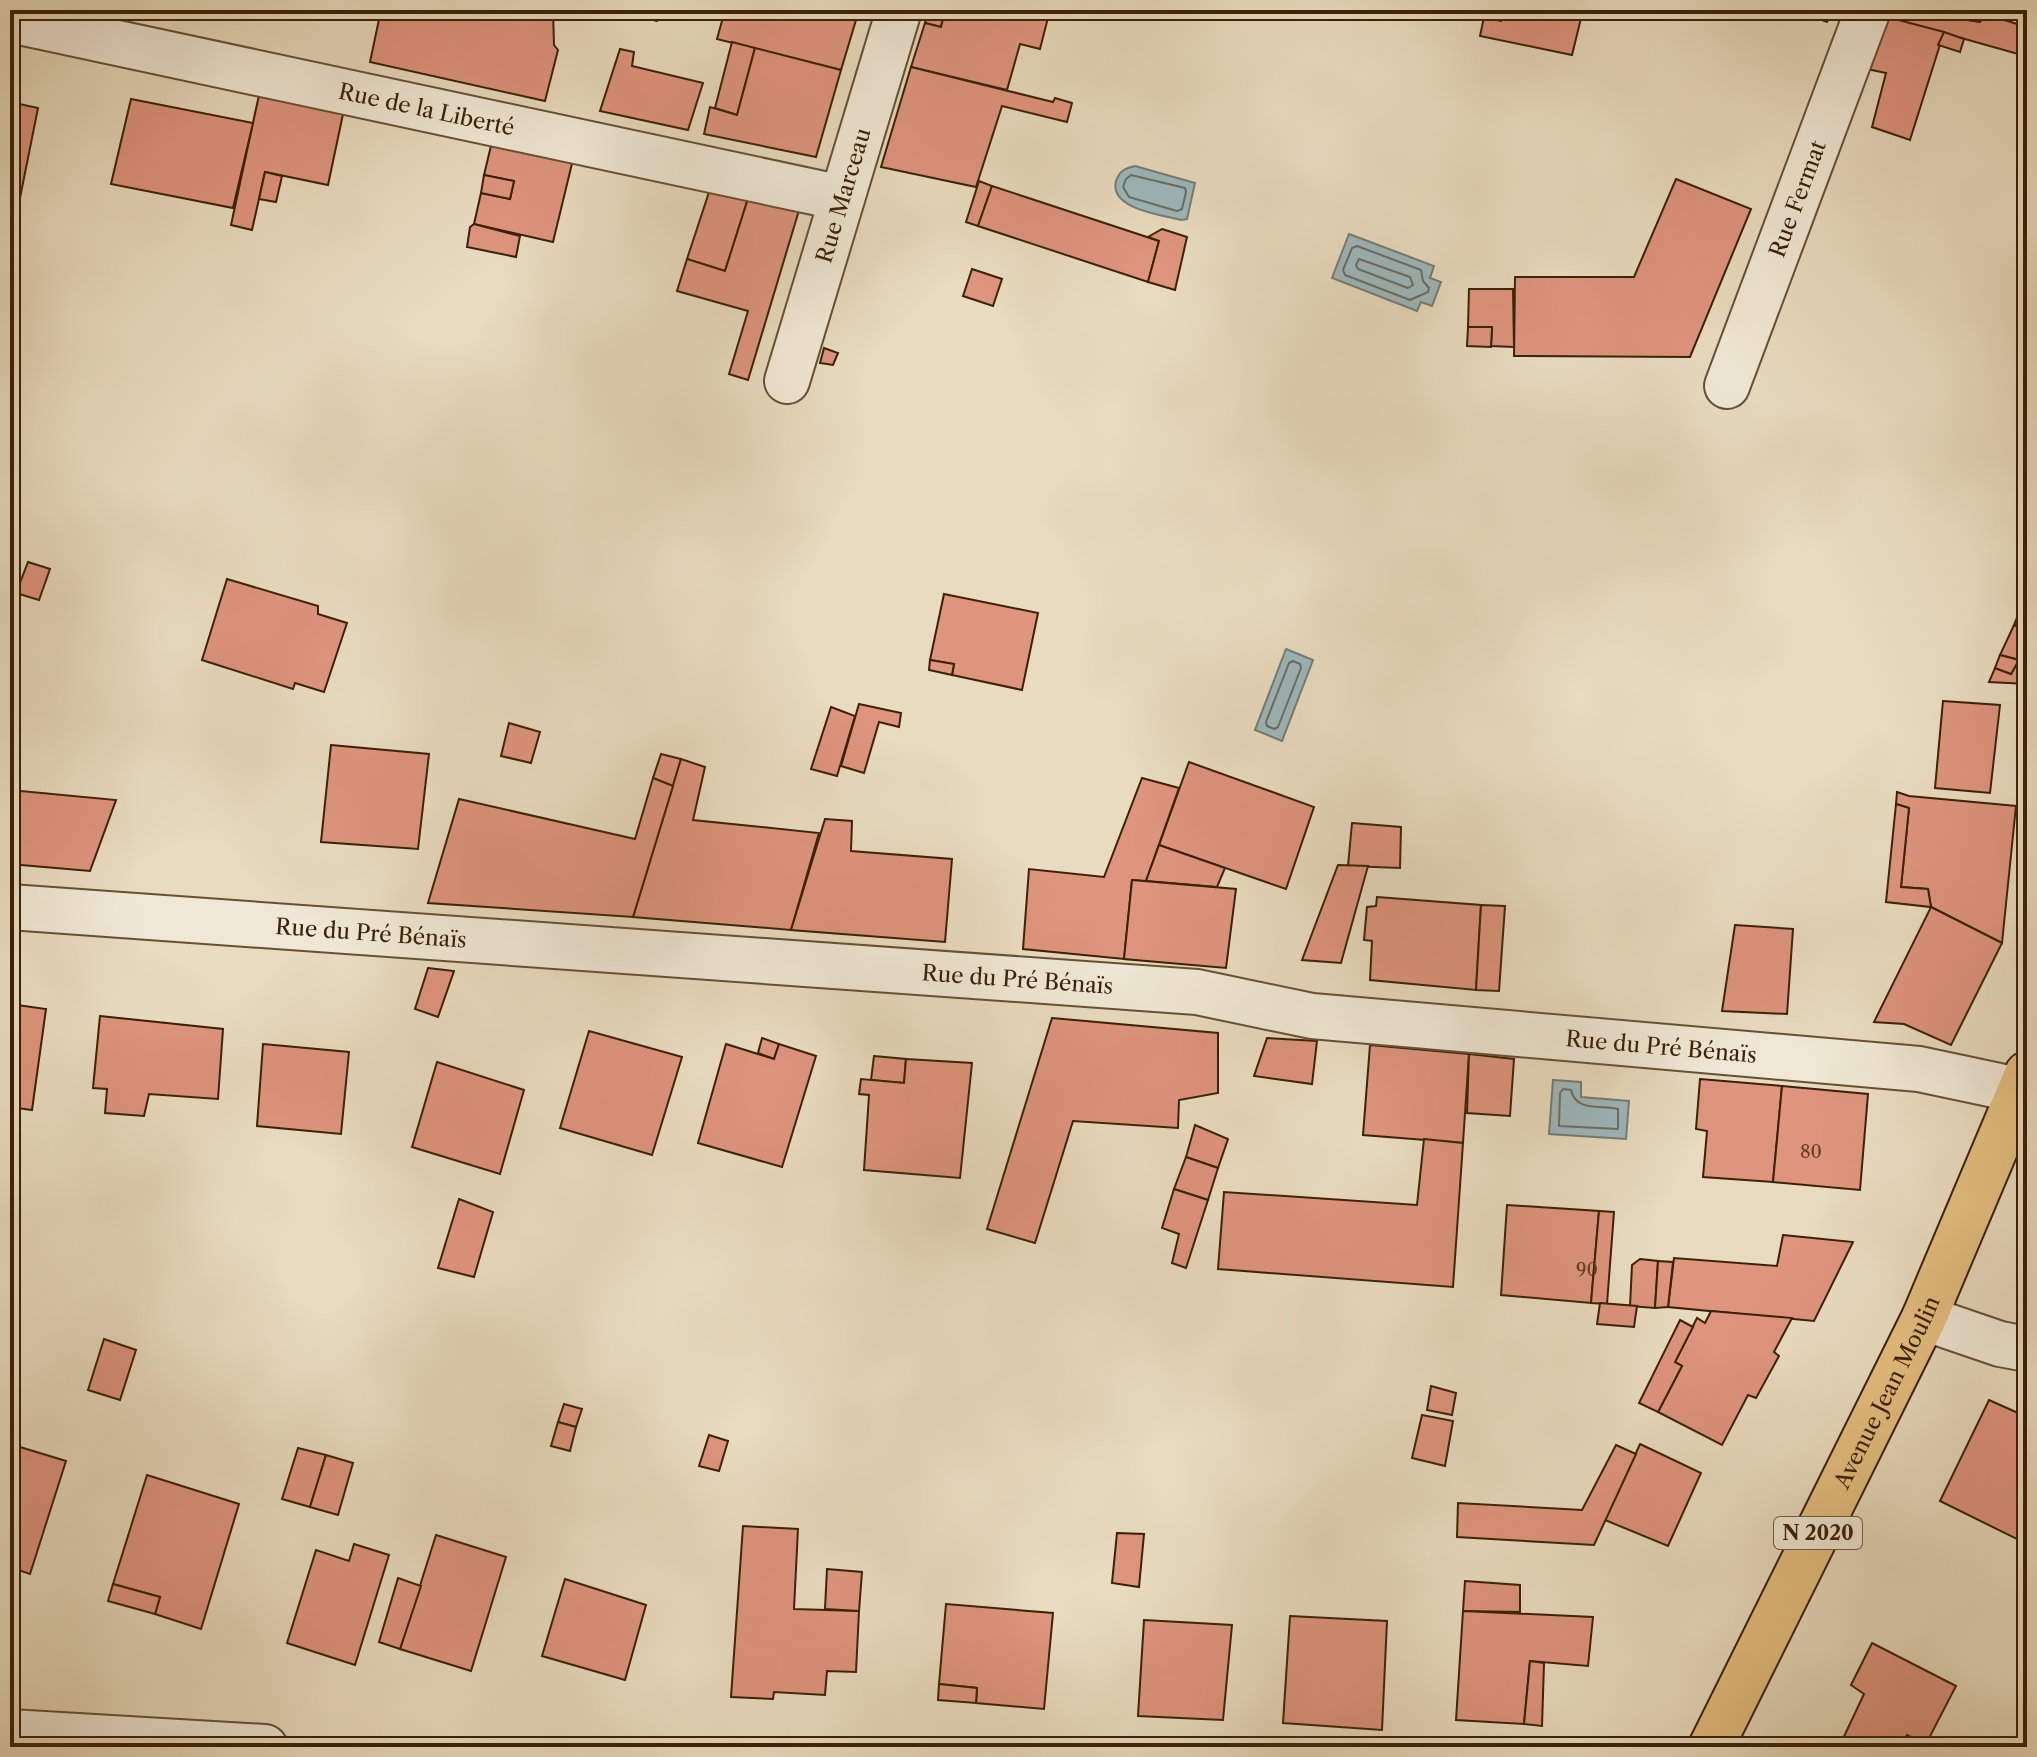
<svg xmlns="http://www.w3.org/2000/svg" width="2037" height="1757" font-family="'Libre Caslon Text',serif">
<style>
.water{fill:#9cb8bc;stroke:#757c74;stroke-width:2}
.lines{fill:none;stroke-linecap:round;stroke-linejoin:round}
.shore{stroke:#6b6c62;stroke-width:2}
.building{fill:#de947d;stroke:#3a2107;stroke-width:2}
.minor-casing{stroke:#665035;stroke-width:48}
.major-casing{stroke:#3a2107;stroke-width:48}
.minor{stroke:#f0e8d5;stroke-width:44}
.major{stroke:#e4be7f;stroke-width:44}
.labels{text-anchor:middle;stroke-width:6;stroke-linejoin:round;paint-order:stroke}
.number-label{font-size:18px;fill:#633e24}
.shield{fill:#f0e8d5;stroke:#715d45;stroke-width:2}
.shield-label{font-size:20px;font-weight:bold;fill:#3a2107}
.street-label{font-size:22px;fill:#3a2107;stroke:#f0e8d5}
</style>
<rect width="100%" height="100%" fill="#e8dbbe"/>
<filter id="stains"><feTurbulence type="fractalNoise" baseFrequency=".0025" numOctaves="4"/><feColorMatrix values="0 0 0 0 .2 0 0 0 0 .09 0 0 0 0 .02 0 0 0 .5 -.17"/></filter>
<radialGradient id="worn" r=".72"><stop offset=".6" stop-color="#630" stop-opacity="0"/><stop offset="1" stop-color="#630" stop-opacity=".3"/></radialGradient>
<g class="water">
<path d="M1135,166L1195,183L1187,219L1181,220C1162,215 1109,209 1116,181C1119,171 1126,168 1135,166Z"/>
<polygon points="1349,234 1434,266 1430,278 1441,282 1432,306 1421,302 1417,311 1332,278"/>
<polygon points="1286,649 1313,660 1282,741 1255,730"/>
<polygon points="1553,1080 1581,1082 1581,1097 1629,1101 1626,1139 1549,1134"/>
</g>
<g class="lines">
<g class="shore">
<polygon points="1131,175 1185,188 1186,192 1182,209 1177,211 1129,197 1123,187 1126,179"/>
<polygon points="1357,246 1421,270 1423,281 1429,288 1428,292 1410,300 1345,275 1343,270 1352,248"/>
<polygon points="1359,259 1410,277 1413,285 1408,288 1358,269 1356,265"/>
<polygon points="1293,661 1300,664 1301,668 1278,727 1274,729 1267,726 1266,722 1289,663"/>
<path d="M1563,1089L1571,1090C1576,1112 1600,1105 1618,1109V1129L1559,1126L1560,1093Z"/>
</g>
</g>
<g class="building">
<polygon points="381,10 553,10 554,45 558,50 545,101 370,62"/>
<polygon points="632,10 660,10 657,21 631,14"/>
<polygon points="725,10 859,10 841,70 717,39"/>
<polygon points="929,10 945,10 941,27 925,23"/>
<polygon points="945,10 1050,10 1040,49 1020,44 1007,90 911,67 925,23 941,27"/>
<polygon points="1503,10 1583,10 1572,55 1480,36 1484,17 1501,21"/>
<polygon points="1796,10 1832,10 1827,22"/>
<polygon points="1889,10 1968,10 1967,20 1980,22 1985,14 2027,27 2025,56 1887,17"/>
<polygon points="1968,10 2006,10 2003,20 1985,14 1980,22 1967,20"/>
<polygon points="1887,17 1944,32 1910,140 1872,127 1886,73 1867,69"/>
<polygon points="1944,32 1964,39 1960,52 1938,45"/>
<polygon points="732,42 755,48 737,115 715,108"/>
<polygon points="755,48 841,70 816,157 704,134 710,107 737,115"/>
<polygon points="620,49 634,52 632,66 703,83 688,130 600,111"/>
<polygon points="911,67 1053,102 1055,98 1072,103 1067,122 1002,106 976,187 881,167"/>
<polygon points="262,81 346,100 328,185 265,172 252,230 231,225"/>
<polygon points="131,99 253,123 233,208 111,184"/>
<polygon points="10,102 38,108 17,213 10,211"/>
<polygon points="495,129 576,147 553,242 474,224 481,193 510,199 514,181 484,175"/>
<polygon points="265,172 282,176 276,202 259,199"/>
<polygon points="484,175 514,181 510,199 481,193"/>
<polygon points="714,177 752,186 725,271 687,259"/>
<polygon points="1676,179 1751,209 1690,357 1514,356 1515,277 1634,277"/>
<polygon points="979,181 992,186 978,226 966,222"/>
<polygon points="752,186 803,197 748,380 729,374 748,311 677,291 687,259 725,271"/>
<polygon points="992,186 1159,241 1148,282 978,226"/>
<polygon points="474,224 520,236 516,257 467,247 470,227"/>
<polygon points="1162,229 1187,237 1175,290 1148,282 1159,241 1148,237"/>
<polygon points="972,269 1002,279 993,306 963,296"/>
<polygon points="1469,289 1513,289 1514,347 1491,346 1492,327 1468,327"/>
<polygon points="1468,327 1492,327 1491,347 1467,346"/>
<polygon points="824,348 838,353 833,365 820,363"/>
<polygon points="28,562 50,569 39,600 16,593"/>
<polygon points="227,579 318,606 318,614 347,623 324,692 295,683 293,689 202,660"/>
<polygon points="2027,593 2027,631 2014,625"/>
<polygon points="944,594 1038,613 1022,690 952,675 954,664 930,660"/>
<polygon points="2014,625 2027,631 2027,684 1989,682 1995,668 2011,674 2019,660 2000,655"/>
<polygon points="2000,655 2019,660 2011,674 1995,668"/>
<polygon points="930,660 954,664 952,675 929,670"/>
<polygon points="1943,701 2000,705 1990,793 1935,788"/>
<polygon points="859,704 901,713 899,727 879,722 864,773 841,766"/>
<polygon points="831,707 855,716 837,776 811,769"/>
<polygon points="509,723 540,732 531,763 501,756"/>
<polygon points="331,745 429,754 418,849 321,842"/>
<polygon points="661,754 681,759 673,786 653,778"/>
<polygon points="681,759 705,767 693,820 819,833 791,930 633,917"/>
<polygon points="1189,762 1314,807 1286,889 1159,845"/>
<polygon points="653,778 673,786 633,917 428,903 459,799 635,839"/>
<polygon points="1142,778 1179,788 1146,881 1132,880 1124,959 1023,949 1029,869 1104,877"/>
<polygon points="10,790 116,800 90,871 10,864"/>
<polygon points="1897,792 1909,796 2016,806 2002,943 1931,907 1928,889 1901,887 1909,808 1896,804"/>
<polygon points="1896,804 1909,808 1901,887 1928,889 1931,907 1886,902"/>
<polygon points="825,819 852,821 851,851 952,859 945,942 791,930"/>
<polygon points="1352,823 1401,827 1400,868 1348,866"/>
<polygon points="1159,845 1225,868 1217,887 1146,881"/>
<polygon points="1338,865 1368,866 1341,963 1302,960"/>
<polygon points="1132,880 1236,889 1226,968 1124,959"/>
<polygon points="1377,897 1481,905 1476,990 1370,980 1372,941 1364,940 1367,907 1376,906"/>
<polygon points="1481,905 1505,906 1499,991 1476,990"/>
<polygon points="1931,907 2002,943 1951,1045 1904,1024 1874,1022"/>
<polygon points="1735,925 1793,929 1787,1014 1722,1011"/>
<polygon points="428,968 454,971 438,1017 415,1009"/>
<polygon points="10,1004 46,1009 32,1110 10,1107"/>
<polygon points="100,1016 223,1029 218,1099 149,1094 144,1116 105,1113 107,1089 93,1088"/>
<polygon points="1052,1018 1218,1033 1218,1093 1179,1100 1178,1128 1073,1121 1035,1243 987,1229"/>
<polygon points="589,1031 682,1057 652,1155 560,1128"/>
<polygon points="762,1038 779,1044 774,1059 758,1053"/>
<polygon points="1267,1038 1317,1041 1312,1084 1254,1076"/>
<polygon points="263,1044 349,1052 341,1134 257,1126"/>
<polygon points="726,1044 774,1059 779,1044 816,1056 782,1167 698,1143"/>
<polygon points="1370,1045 1469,1054 1463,1143 1363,1135"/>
<polygon points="1469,1054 1514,1059 1510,1116 1467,1113"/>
<polygon points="874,1056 906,1059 904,1083 871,1080"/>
<polygon points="906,1059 972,1063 960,1178 864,1170 869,1095 859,1094 861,1079 904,1083"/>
<polygon points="437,1062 524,1090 500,1174 412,1147"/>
<polygon points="1700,1079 1782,1086 1773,1182 1703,1177 1707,1131 1696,1129"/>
<polygon points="1782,1086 1868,1094 1860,1190 1773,1182"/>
<polygon points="1195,1125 1228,1139 1218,1168 1186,1157"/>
<polygon points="1424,1139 1463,1143 1453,1287 1218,1269 1224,1192 1417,1205"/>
<polygon points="1186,1157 1218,1168 1208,1200 1174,1189"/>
<polygon points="1174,1189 1208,1200 1186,1268 1172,1263 1179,1234 1162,1228"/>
<polygon points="459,1199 493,1212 474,1277 438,1268"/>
<polygon points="1507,1205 1599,1211 1591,1303 1501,1295"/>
<polygon points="1599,1211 1614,1212 1607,1304 1591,1303"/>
<polygon points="1783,1235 1853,1242 1814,1321 1668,1307 1674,1258 1777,1266"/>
<polygon points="1640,1259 1658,1261 1655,1308 1630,1306 1632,1265"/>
<polygon points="1658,1261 1673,1262 1668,1307 1655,1308"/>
<polygon points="1600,1303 1637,1306 1634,1327 1597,1324"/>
<polygon points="1711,1311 1792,1318 1774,1352 1779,1356 1756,1398 1748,1395 1722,1445 1658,1412 1682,1366 1675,1362 1697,1318 1705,1323"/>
<polygon points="1680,1320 1693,1327 1675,1362 1682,1366 1658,1412 1639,1403"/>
<polygon points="104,1339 136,1350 120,1400 88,1390"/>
<polygon points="1431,1386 1456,1393 1452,1415 1427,1410"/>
<polygon points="1989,1400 2027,1417 2027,1544 1940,1501"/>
<polygon points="564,1404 582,1409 576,1427 558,1422"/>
<polygon points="1422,1415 1453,1421 1445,1466 1412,1458"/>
<polygon points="558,1422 576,1427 570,1451 551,1446"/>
<polygon points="709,1435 728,1441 719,1471 699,1466"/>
<polygon points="10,1444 66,1461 30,1574 10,1567"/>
<polygon points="1640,1444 1701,1473 1668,1546 1605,1520"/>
<polygon points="1616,1445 1636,1454 1594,1545 1457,1537 1458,1503 1582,1510"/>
<polygon points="298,1448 326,1455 310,1507 282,1499"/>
<polygon points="326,1455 353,1463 338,1515 310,1507"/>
<polygon points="147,1475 239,1504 201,1629 155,1614 160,1597 113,1584"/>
<polygon points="743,1526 798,1529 794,1609 859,1611 856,1672 827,1671 825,1695 774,1692 773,1699 731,1697"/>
<polygon points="1117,1533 1144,1534 1139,1587 1112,1583"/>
<polygon points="436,1535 506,1557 471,1671 400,1649"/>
<polygon points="354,1544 389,1555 355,1665 287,1643 316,1550 349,1561"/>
<polygon points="827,1569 862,1572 859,1611 825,1609"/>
<polygon points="398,1578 421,1586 400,1649 379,1642"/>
<polygon points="565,1579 646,1605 625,1680 542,1656"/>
<polygon points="1465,1581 1520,1585 1520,1612 1463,1611"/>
<polygon points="113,1584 160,1597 155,1614 108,1601"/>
<polygon points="946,1604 1053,1613 1044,1709 976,1703 977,1688 939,1684"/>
<polygon points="1463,1611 1593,1617 1588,1666 1530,1661 1524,1724 1456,1720"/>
<polygon points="1290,1616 1387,1621 1382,1730 1283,1723"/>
<polygon points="1144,1620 1232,1625 1223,1720 1138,1716"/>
<polygon points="1872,1643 1956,1686 1926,1744 1907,1735 1901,1747 1839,1747 1864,1694 1851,1685"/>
<polygon points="1530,1661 1544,1663 1542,1726 1524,1724"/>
<polygon points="939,1684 977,1688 976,1703 938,1700"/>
</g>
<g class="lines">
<defs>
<g id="minor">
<path id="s1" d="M10,20L842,198"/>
<path id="s2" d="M787,381L899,10"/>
<path id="s3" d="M1727,386L1868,10"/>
<path id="s4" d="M10,907L1197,992L1312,1016L1919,1069L2018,1090"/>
<polyline points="1924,1318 2000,1344 2027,1349"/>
<polyline points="10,1732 265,1747"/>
</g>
<g id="major">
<path id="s5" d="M1711,1747L1924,1318L2027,1074"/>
</g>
</defs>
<use href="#minor" class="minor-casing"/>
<use href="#major" class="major-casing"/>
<use href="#minor" class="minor"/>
<use href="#major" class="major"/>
</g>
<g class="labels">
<g class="number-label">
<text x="1811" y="1158">80</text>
<text x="1587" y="1276">90</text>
</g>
<rect class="shield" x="1774" y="1517" width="88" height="32" rx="6"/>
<g class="shield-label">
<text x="1818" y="1540">N 2020</text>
</g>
<g class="street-label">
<text dy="8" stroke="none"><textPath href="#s1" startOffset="426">Rue de la Liberté</textPath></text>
<text dy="8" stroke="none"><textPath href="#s2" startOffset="194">Rue Marceau</textPath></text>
<text dy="8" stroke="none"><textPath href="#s3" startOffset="200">Rue Fermat</textPath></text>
<text dy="8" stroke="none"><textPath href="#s4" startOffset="362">Rue du Pré Bénaïs</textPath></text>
<text dy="8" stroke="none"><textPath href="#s4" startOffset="1010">Rue du Pré Bénaïs</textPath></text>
<text dy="8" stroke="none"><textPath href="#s4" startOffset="1658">Rue du Pré Bénaïs</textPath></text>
<text dy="8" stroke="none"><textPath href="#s5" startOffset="396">Avenue Jean Moulin</textPath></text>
</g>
</g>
<rect width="2037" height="1757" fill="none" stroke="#e8dbbe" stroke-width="40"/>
<rect x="12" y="12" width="2013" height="1733" fill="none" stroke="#3a2107" stroke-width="4"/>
<rect x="20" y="20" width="1997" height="1717" fill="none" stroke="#3a2107" stroke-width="2"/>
<rect width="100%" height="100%" filter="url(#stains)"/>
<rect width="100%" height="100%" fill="url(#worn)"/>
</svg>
